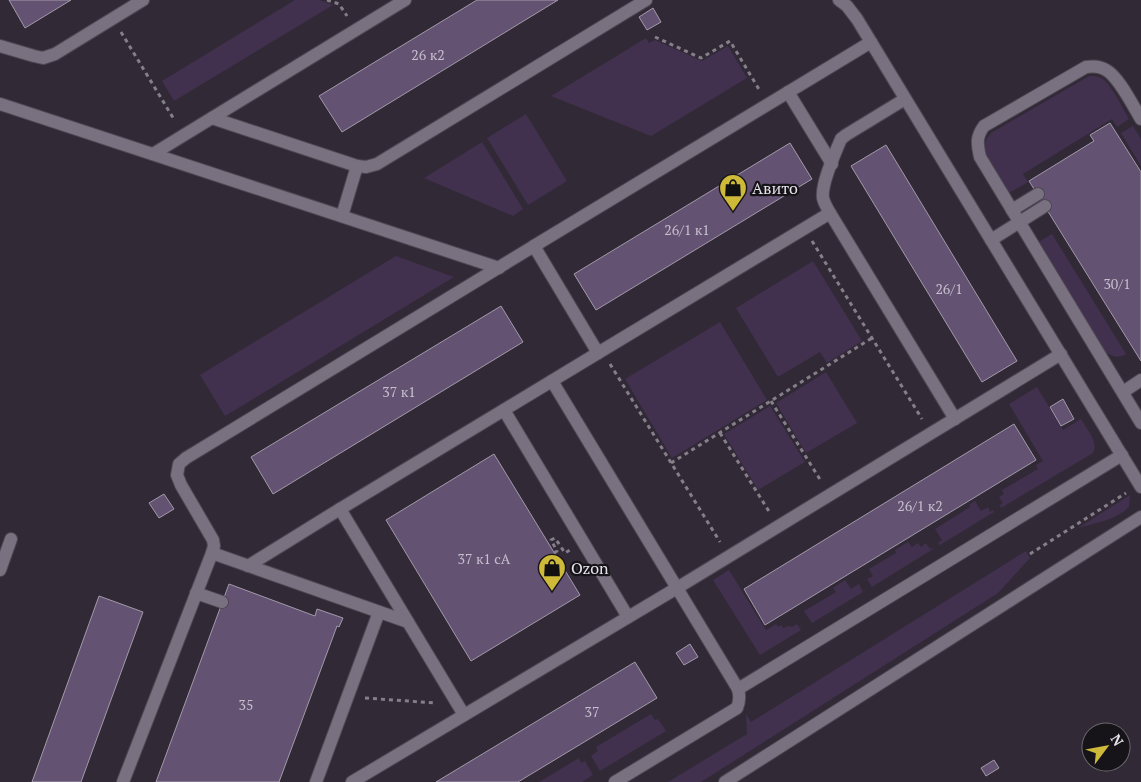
<svg xmlns="http://www.w3.org/2000/svg" width="1141" height="782" font-family="'PT Serif',serif">
<style>
.green{fill:#41304e}
.building{fill:#645273;stroke:#a29aa9}
.lines{fill:none;stroke-linecap:round;stroke-linejoin:round}
.minor-casing{stroke:#4f4853;stroke-width:14}
.path{stroke:#857f89;stroke-width:3;stroke-dasharray:4 4;stroke-linecap:butt}
.minor{stroke:#79717f;stroke-width:12}
.labels{text-anchor:middle;stroke-width:4.5;stroke-linejoin:round;paint-order:stroke}
.number-label{font-size:14px;fill:#c6bfcd}
.poi-label{font-size:16px;fill:#e7e3eb;stroke:#171419;text-anchor:start}
</style>
<rect width="100%" height="100%" fill="#312a36"/>
<g class="green">
<polygon points="295,0 319,0 333,5 174,101 162,81"/>
<polygon points="646,38 649,43 655,40 702,61 728,46 747,78 651,136 551,96"/>
<path d="M1089,76C1093,76 1097,76 1101,78C1111,83 1123,109 1129,119L1117,127L1112,119L1023,174L1028,182L1009,193L986,157C983,147 984,141 991,133Z"/>
<polygon points="526,114 567,181 528,205 487,138"/>
<polygon points="1133,126 1141,139 1141,166 1121,133"/>
<polygon points="482,142 523,209 513,216 424,178"/>
<path d="M1052,234L1126,354C1116,360 1109,355 1101,348L1037,243Z"/>
<polygon points="396,256 454,277 225,416 200,375"/>
<polygon points="813,261 862,341 827,363 820,352 778,377 736,308"/>
<polygon points="720,322 767,400 672,458 625,379"/>
<polygon points="826,372 857,423 806,453 776,403"/>
<path d="M1037,387L1063,430L1081,419C1087,430 1099,442 1093,453L1001,508L1000,505L1003,503L999,497L1004,494L1002,490L1038,469L1036,465L1043,461L1009,404Z"/>
<polygon points="770,406 805,462 758,490 724,434"/>
<path d="M1130,495L1129,507C1116,520 1095,523 1078,528Z"/>
<polygon points="975,501 981,511 988,507 990,512 993,510 994,512 940,545 938,543 942,540 935,529 970,507 969,505"/>
<polygon points="908,542 912,547 918,543 921,547 926,543 930,549 932,548 933,549 872,587 867,579 873,576 869,569 896,553 895,550"/>
<polygon points="1026,551 1030,558 998,593 701,782 668,782 747,734 746,714 751,722"/>
<polygon points="729,570 766,630 776,624 778,627 781,625 783,628 788,626 792,627 797,624 801,630 760,655 713,580"/>
<polygon points="845,580 851,589 859,584 863,592 812,623 804,611 836,592 833,588"/>
<polygon points="651,714 655,720 658,719 666,731 600,771 591,756 598,751 596,747"/>
<polygon points="579,758 581,763 585,761 593,775 582,782 539,782"/>
</g>
<g class="building">
<polygon points="9,0 71,0 25,28"/>
<polygon points="477,0 558,0 342,132 319,96"/>
<polygon points="653,8 661,22 647,30 639,17"/>
<polygon points="1110,123 1141,172 1141,361 1029,181 1094,141 1090,135"/>
<polygon points="790,143 812,179 596,310 574,274"/>
<polygon points="886,145 1017,361 982,382 851,166"/>
<polygon points="501,306 523,342 273,494 251,457"/>
<polygon points="1063,399 1074,419 1061,426 1050,407"/>
<polygon points="1014,424 1036,460 765,625 744,589"/>
<polygon points="494,454 580,595 471,661 386,520"/>
<polygon points="164,494 174,509 159,518 149,503"/>
<polygon points="229,584 315,616 317,609 343,618 339,627 337,626 279,782 156,782"/>
<polygon points="99,596 143,612 81,782 32,782"/>
<polygon points="690,644 698,657 684,665 676,653"/>
<polygon points="635,662 657,698 518,782 436,782"/>
<polygon points="994,760 999,768 986,776 981,768"/>
</g>
<g class="lines">
<defs>
<g id="minor">
<polyline points="839,0 847,6 857,19 1141,487"/>
<polyline points="0,46 34,56 43,58 55,54 143,0"/>
<polyline points="788,92 832,164"/>
<path d="M905,99L846,135L841,139L838,146C833,158 821,185 823,198C824,203 827,208 830,213L955,419"/>
<polyline points="0,104 499,268"/>
<polyline points="212,118 357,166 366,167 377,164 646,0"/>
<path d="M1141,119C1133,106 1119,77 1106,70C1100,66 1093,66 1086,67L984,126C976,137 977,143 980,157L1141,423"/>
<polyline points="153,154 405,0"/>
<polyline points="1012,210 1038,194"/>
<polyline points="830,213 598,353 534,246 871,42"/>
<polyline points="342,216 357,166"/>
<polyline points="991,240 1045,206"/>
<polyline points="1061,354 677,588 738,689 1122,455"/>
<polyline points="1123,392 1141,380"/>
<polyline points="504,410 628,617"/>
<polyline points="340,509 464,715"/>
<polyline points="212,553 214,546 213,540 181,485 177,475 179,464 186,458 534,246"/>
<polyline points="248,566 340,509 598,353"/>
<polyline points="0,570 11,539"/>
<polyline points="196,593 222,602"/>
<polyline points="123,782 212,553 408,622"/>
<polyline points="316,782 379,612"/>
<polyline points="352,782 677,588 552,381"/>
<path d="M615,782L737,708C740,701 740,696 738,689"/>
<polyline points="725,782 1141,517"/>
</g>
</defs>
<use href="#minor" class="minor-casing"/>
<g class="path">
<polyline points="327,0 339,4 347,16"/>
<polyline points="121,32 175,121"/>
<polyline points="655,37 701,58 730,41 760,91"/>
<polyline points="812,241 922,419"/>
<polyline points="610,364 720,542"/>
<polyline points="771,401 821,481"/>
<polyline points="720,433 770,513"/>
<polyline points="671,463 872,338"/>
<polyline points="554,553 557,551 551,540 555,538 565,553 570,550"/>
<polyline points="1030,554 1126,493"/>
<polyline points="365,698 436,703"/>
</g>
<use href="#minor" class="minor"/>
</g>
<defs>
<symbol id="shop-pin" viewBox="-11 -11 22 30"><path d="M0 17L-7.5 6A9.5 9.5 0 1 1 7.5 6Z" fill="#ceb938" stroke="#171419"/><path d="M-5-2.5h2.3a2.7 3.5 0 0 1 5.4 0H5L5.5 6h-11ZM-1.5-2.5h3a1.5 2.3 0 0 0-3 0Z" fill="#111"/></symbol>
</defs>
<g fill-rule="evenodd">
<use href="#shop-pin" x="717" y="172" width="32" height="43"/>
<use href="#shop-pin" x="536" y="552" width="32" height="43"/>
</g>
<g class="labels">
<g class="number-label">
<text x="428" y="60">26 к2</text>
<text x="687" y="235">26/1 к1</text>
<text x="1117" y="289">30/1</text>
<text x="949" y="294">26/1</text>
<text x="399" y="397">37 к1</text>
<text x="920" y="511">26/1 к2</text>
<text x="484" y="564">37 к1 сА</text>
<text x="246" y="710">35</text>
<text x="592" y="717">37</text>
</g>
<g class="poi-label">
<text x="752" y="194">Авито</text>
<text x="571" y="574">Ozon</text>
</g>
</g>
<g transform="translate(1106 747) rotate(58)"><circle r="24" fill="#171419" stroke="#6a676d"/>
<path d="M0-4L9 19L0 12L-9 19Z" fill="#ceb938"/>
<text y="-8" font-size="14" font-weight="bold" text-anchor="middle" fill="#e7e3eb">N</text>
</g>
</svg>
